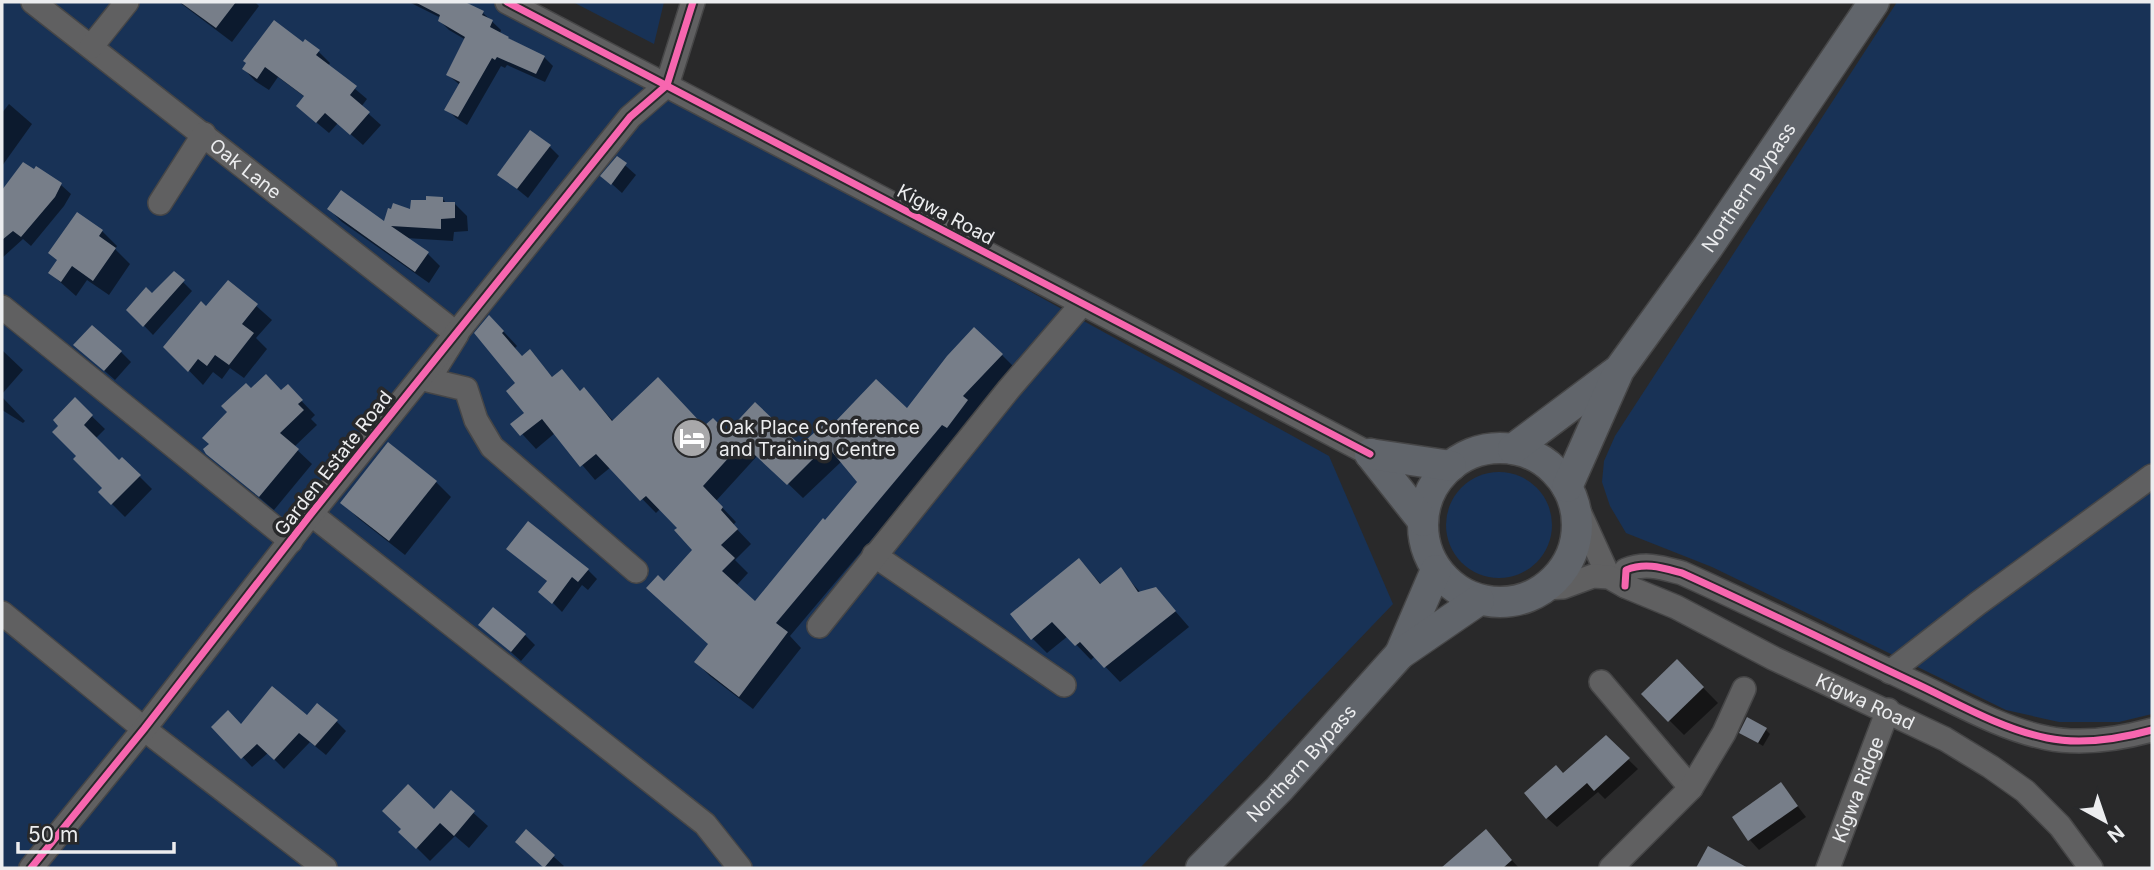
<svg xmlns="http://www.w3.org/2000/svg" width="2154" height="870" font-family="Inter,sans-serif">
<style>
.green{fill:#183256}
.shadow{fill:#0007;fill-rule:evenodd}
.building{fill:#777e89;fill-rule:evenodd}
.lines{fill:none;stroke-linecap:round;stroke-linejoin:round}
.minor-casing{stroke:#464647;stroke-width:26}
.major-casing{stroke:#464647;stroke-width:33}
.minor{stroke:#606061;stroke-width:23}
.major{stroke:#61656b;stroke-width:30}
.cycleway-casing{stroke:#28292b;stroke-width:11}
.cycleway{stroke:#f766af;stroke-width:7}
.labels{text-anchor:middle;stroke-width:7;stroke-linejoin:round;paint-order:stroke}
.street-label{font-size:19px;fill:#ecedef;stroke:#28292b}
.poi-label{font-size:19px;fill:#ecedef;stroke:#28292b;text-anchor:start}
</style>
<rect width="100%" height="100%" fill="#29292a"/>
<g class="green">
<polygon points="2,2 504,2 1329,456 1393,604 1140,868 2,868"/>
<polygon points="573,2 664,2 654,44"/>
<polygon points="1897,2 2152,2 2152,714 2119,722 2059,722 2006,710 1712,567 1626,533 1610,506 1602,482 1604,461 1615,436"/>
<circle cx="1499" cy="525" r="53"/>
</g>
<g class="shadow">
<polygon points="179,2 255,2 259,6 232,42"/>
<polygon points="409,2 456,2 483,13 501,30 500,34 544,57 553,66 545,82 507,65 505,68 501,66 467,125 456,118 447,109 460,85 448,75 466,40 449,30 440,21 441,18"/>
<polygon points="303,45 318,51 330,63 328,66 367,99 361,107 381,125 363,145 338,123 329,133 310,117 305,97 278,77 269,90 255,81 244,69"/>
<polygon points="9,104 32,124 2,166 2,113"/>
<polygon points="549,146 559,156 528,198 499,174"/>
<polygon points="617,158 636,175 622,193 603,176"/>
<polygon points="23,164 61,185 71,194 64,206 31,246 23,239 2,258 2,192"/>
<polygon points="443,199 447,204 454,203 467,216 468,231 454,232 453,241 406,238 428,254 440,266 429,283 342,222 329,209 385,223"/>
<polygon points="102,231 117,246 115,249 130,264 109,295 87,280 76,296 50,273"/>
<polygon points="174,273 192,291 153,335 129,310 153,296"/>
<polygon points="229,282 272,320 256,338 267,349 244,378 230,368 222,379 213,372 203,385 166,347 206,309"/>
<path d="M503,331L517,346L515,348L523,358L530,352L553,378L562,371L581,392L584,389L614,422L704,428L800,448L833,427L907,411L1002,355L1016,369L976,410L981,415L957,438L790,636L801,648L753,709L710,676L696,662L710,644L664,584L694,550L679,528L660,509L656,513L611,467L595,480L555,433L536,449L513,424L526,413L518,384L477,333ZM758,455L803,498L842,461L859,482L755,603L736,586L748,573L735,560L751,544L733,525L736,522L716,501Z"/>
<polygon points="2,350 23,370 2,394"/>
<polygon points="121,352 131,362 115,380 85,354"/>
<polygon points="288,387 315,415 311,419 317,425 294,447 312,464 274,510 207,453 251,390 281,392"/>
<polygon points="2,397 25,421 23,423 2,410"/>
<polygon points="75,400 105,429 95,439 119,463 122,459 152,489 125,517 100,492 104,488 79,456 60,426"/>
<polygon points="436,482 451,497 405,555 358,518 343,503"/>
<polygon points="518,557 588,570 597,579 588,590 582,585 562,612 541,591 548,582"/>
<polygon points="1079,560 1102,585 1120,570 1141,593 1156,589 1189,627 1120,682 1095,656 1091,660 1068,636 1047,653 1032,638"/>
<polygon points="480,625 525,635 535,645 521,661"/>
<polygon points="1677,661 1718,703 1684,735 1643,694"/>
<polygon points="307,718 336,721 346,731 326,755 310,742 284,769 268,753 252,767 214,727 241,726"/>
<polygon points="1766,730 1770,734 1763,746 1742,733"/>
<polygon points="1606,738 1638,769 1605,799 1598,792 1557,827 1547,818 1564,775"/>
<polygon points="1781,785 1806,817 1759,850 1750,840"/>
<polygon points="451,793 488,826 469,848 455,836 430,861 401,832 435,812"/>
<polygon points="526,832 564,866 562,868 545,868 527,852"/>
<polygon points="1486,832 1519,868 1443,868"/>
</g>
<g class="building">
<polygon points="180,2 236,2 216,28"/>
<polygon points="415,2 465,2 484,11 482,15 493,20 490,27 509,37 508,38 545,56 536,74 497,57 495,60 492,58 458,117 444,110 460,82 446,75 465,37 438,21 440,15"/>
<polygon points="274,20 303,42 305,39 320,50 316,55 357,86 350,95 370,112 350,135 325,113 316,123 296,106 304,96 265,67 257,79 242,69 246,63 243,61"/>
<polygon points="530,130 551,145 517,189 497,175"/>
<polygon points="617,156 627,163 611,185 600,176"/>
<polygon points="23,162 34,169 36,166 62,183 55,197 21,237 13,231 2,240 2,190"/>
<polygon points="341,190 384,221 388,208 391,209 393,203 410,209 411,200 426,200 426,196 443,197 443,202 455,202 455,218 441,219 441,229 391,226 429,252 415,272 327,209"/>
<polygon points="77,212 103,230 99,236 116,248 93,281 72,266 61,282 48,273 57,260 48,253"/>
<polygon points="174,271 185,280 143,327 126,310 146,287 152,293"/>
<polygon points="228,280 258,304 242,324 254,333 229,365 215,355 207,366 198,359 188,372 163,347 201,301 206,306"/>
<path d="M489,315L504,331L502,333L522,356L530,349L552,377L562,369L580,391L584,387L612,421L658,377L704,426L713,418L727,432L755,402L800,445L829,420L833,424L876,379L907,408L947,356L974,327L1003,354L963,396L968,400L947,428L942,425L776,623L788,632L739,697L694,662L708,644L646,588L658,575L664,581L692,550L674,530L677,528L646,496L640,501L596,454L580,467L542,419L520,436L510,424L524,413L506,391L515,383L474,333ZM742,443L787,485L823,449L828,447L857,482L825,520L823,518L755,601L722,571L735,558L721,545L738,529L721,510L723,507L703,486Z"/>
<polygon points="92,325 122,351 104,371 73,345"/>
<polygon points="266,374 281,390 288,384 303,400 298,404 304,410 280,433 299,449 259,497 206,454 203,449 209,444 202,438 227,412 221,406 246,383 251,388"/>
<polygon points="75,397 93,415 84,425 119,460 122,457 141,475 111,505 98,492 102,488 73,459 76,456 52,432 58,426 53,420"/>
<polygon points="388,442 437,481 389,541 340,503"/>
<polygon points="528,521 589,569 578,582 572,577 552,604 538,592 547,581 506,549"/>
<polygon points="1079,558 1100,584 1121,567 1138,592 1156,587 1176,611 1104,668 1080,642 1075,646 1052,622 1031,640 1010,614"/>
<polygon points="493,607 526,634 511,652 478,625"/>
<polygon points="1677,659 1704,687 1668,722 1641,694"/>
<polygon points="272,686 307,715 317,703 338,720 315,746 299,733 274,760 257,744 241,759 211,727 228,710 241,724"/>
<polygon points="1747,717 1767,728 1758,743 1739,733"/>
<polygon points="1606,735 1630,758 1594,791 1587,783 1546,819 1524,793 1556,765 1563,773"/>
<polygon points="1781,782 1798,806 1748,841 1732,817"/>
<polygon points="408,784 434,809 451,790 475,811 454,836 440,823 416,849 398,832 401,829 382,811"/>
<polygon points="526,829 555,855 544,868 515,842"/>
<polygon points="1486,829 1512,860 1503,868 1441,868"/>
<polygon points="1708,846 1748,868 1696,868"/>
</g>
<g class="lines">
<defs>
<g id="minor">
<path id="s1" d="M33,2L457,334L428,380L466,389L476,420L492,447L636,571"/>
<polyline points="507,2 1370,454"/>
<polyline points="91,47 127,2"/>
<polyline points="160,203 204,134"/>
<polyline points="2,307 291,541"/>
<polyline points="1572,496 1609,577"/>
<polyline points="311,514 705,824 740,868"/>
<polyline points="874,555 1064,685"/>
<path d="M1625,586L1626,570C1646,562 1663,568 1682,573C1762,609 1840,648 1919,685C1959,704 2002,729 2047,738C2081,745 2119,739 2152,730"/>
<path id="s2" d="M1546,588L1563,587L1593,576L1609,577L1625,586L1676,607L1773,658L1945,739L1991,767L2025,791L2060,826L2091,868"/>
<polyline points="2,613 144,729 325,868"/>
<polyline points="819,626 1009,389 1082,304"/>
<polyline points="1890,672 1977,604 2152,476"/>
<polyline points="1601,682 1691,788"/>
<polyline points="31,868 144,729 311,514 630,117 667,85 693,2"/>
<polyline points="1611,868 1691,788 1724,733 1744,689"/>
<path id="s3" d="M1828,868L1888,710"/>
</g>
<g id="major">
<circle cx="1500" cy="525" r="77"/>
<polyline points="1513,449 1616,372"/>
<polyline points="1370,454 1423,521"/>
<polyline points="1370,454 1451,466"/>
<path id="s4" d="M1567,487L1619,370L1708,247L1874,2"/>
<polyline points="1400,654 1436,570"/>
<path id="s5" d="M1201,868L1279,789L1400,654L1479,600"/>
</g>
</defs>
<use href="#minor" class="minor-casing"/>
<use href="#major" class="major-casing"/>
<use href="#minor" class="minor"/>
<use href="#major" class="major"/>
<defs>
<g id="cycleway">
<polyline points="507,2 1370,454"/>
<path d="M1625,586L1626,570C1646,562 1663,568 1682,573C1762,609 1840,648 1919,685C1959,704 2002,729 2047,738C2081,745 2119,739 2152,730"/>
<polyline points="31,868 144,729 311,514 630,117 667,85 693,2"/>
</g>
</defs>
<use href="#cycleway" class="cycleway-casing"/>
<use href="#cycleway" class="cycleway"/>
</g>
<defs>
<symbol id="hotel-disc" viewBox="-11 -11 22 22"><circle r="9.5" fill="#a8a8aa" stroke="#28292b"/><path d="M-6-4.5h1.5V1H6V5H4.5V3h-9V5H-6ZM-4 0a1.8 1.8 0 1 1 3.6 0ZM.5 0V-2.5h3Q6-2.5 6 0Z" fill="#fff"/></symbol>
</defs>
<g fill-rule="evenodd">
<use href="#hotel-disc" x="670" y="416" width="44" height="44"/>
</g>
<g class="labels">
<g class="street-label">
<text dy="7" stroke="none"><textPath href="#s1" startOffset="270">Oak Lane</textPath></text>
<text dy="7" stroke="none"><textPath href="#s4" startOffset="352">Northern Bypass</textPath></text>
<text transform="translate(946 214) rotate(28)" y="7">Kigwa Road</text>
<text transform="translate(333 463) rotate(-52)" y="7">Garden Estate Road</text>
<text dy="7" stroke="none"><textPath href="#s2" startOffset="350">Kigwa Road</textPath></text>
<text dy="7" stroke="none"><textPath href="#s5" startOffset="145">Northern Bypass</textPath></text>
<text dy="7" stroke="none"><textPath href="#s3" startOffset="84">Kigwa Ridge</textPath></text>
</g>
<g class="poi-label">
<text x="719" y="434">Oak Place Conference<tspan x="719" dy="22">and Training Centre</tspan></text>
</g>
</g>
<rect width="2154" height="870" fill="none" stroke="#ecedef" stroke-width="7"/>
<g transform="translate(2105 821) rotate(140)" stroke="#28292b" stroke-width="5" paint-order="stroke">
<path d="M0-5L12 26L0 18L-12 26Z" fill="#ecedef"/>
<text y="-10" font-size="19" font-weight="bold" text-anchor="middle" fill="#ecedef">N</text>
</g>
<path d="M18 842v10h156v-10" fill="none" stroke="#ecedef" stroke-width="3.5"/>
<text x="28" y="842" font-size="21" fill="#ecedef" stroke="#28292b" stroke-width="5" paint-order="stroke">50 m</text>
</svg>
